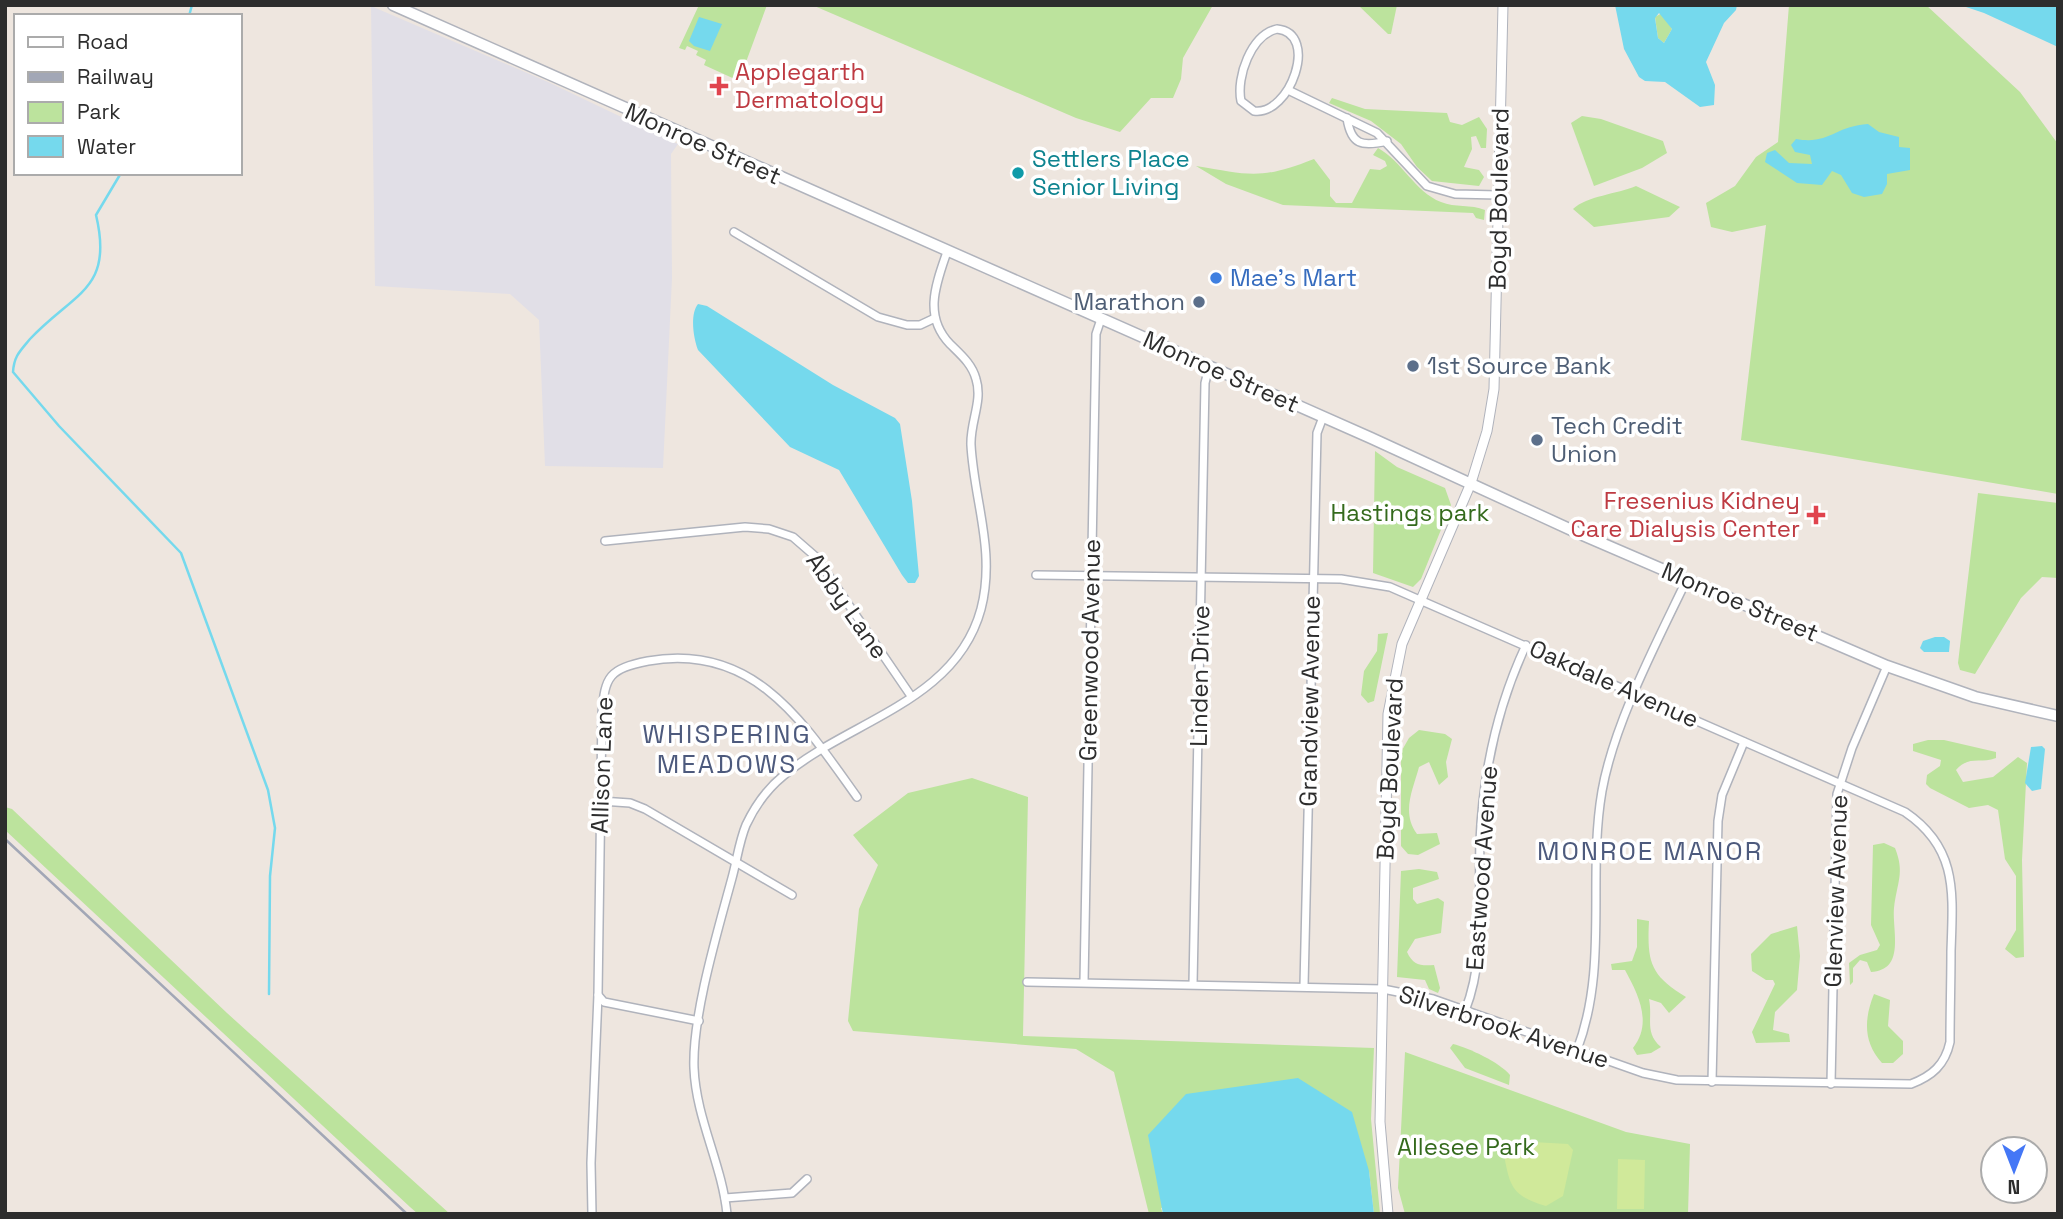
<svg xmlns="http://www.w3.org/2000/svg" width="2063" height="1219" font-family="'Space Grotesk',sans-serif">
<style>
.industrial{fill:#e1dfe7}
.green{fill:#bce39d}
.pitch{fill:#d0e99a}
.water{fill:#75d9ed;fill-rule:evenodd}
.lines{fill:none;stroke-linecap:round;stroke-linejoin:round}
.stream{stroke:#75d9ed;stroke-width:2.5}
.minor-casing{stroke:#b0b3bc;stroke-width:10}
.tertiary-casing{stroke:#b0b3bc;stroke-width:11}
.secondary-casing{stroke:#b0b3bc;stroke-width:13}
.minor{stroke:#fff;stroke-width:7}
.tertiary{stroke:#fff;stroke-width:9}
.secondary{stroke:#fff;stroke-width:10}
.rail{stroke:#a2a7b6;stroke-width:2.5}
.health-dot{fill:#e0444e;stroke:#fff;stroke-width:2.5}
.culture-dot{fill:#0f9aa8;stroke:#fff;stroke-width:2.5}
.shop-dot{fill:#3f7fe0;stroke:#fff;stroke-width:2.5}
.service-dot{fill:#5c6f8a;stroke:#fff;stroke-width:2.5}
.labels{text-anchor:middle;stroke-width:7;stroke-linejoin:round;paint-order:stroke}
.health-label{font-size:24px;fill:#be3a42;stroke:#fff;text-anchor:start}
.street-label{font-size:24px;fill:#2d2d2d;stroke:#fff}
.culture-label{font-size:24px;fill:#0d838f;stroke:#fff;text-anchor:start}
.shop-label{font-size:24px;fill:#366cbe;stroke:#fff;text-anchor:start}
.service-label{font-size:24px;fill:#4e5e75;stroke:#fff;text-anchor:start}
.park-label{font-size:24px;fill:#346a1c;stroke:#fff}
.neighbourhood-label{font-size:26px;letter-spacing:2px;fill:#4d5a7d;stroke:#fff}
</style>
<rect width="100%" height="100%" fill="#eee6df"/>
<polygon class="industrial" points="371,6 548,82 678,144 671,154 672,278 663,468 545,466 539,320 510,294 375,286"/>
<g class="green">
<polygon points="699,5 767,5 739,81 704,65 706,60 696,55 698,51 687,46 685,50 679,48"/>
<polygon points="812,5 1213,5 1183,58 1181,79 1173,98 1151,98 1120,132 1076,118"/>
<polygon points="1358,5 1397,5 1391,34 1388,34"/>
<polygon points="1789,5 1926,5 2020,92 2058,144 2058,494 1741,440 1766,225 1732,232 1711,227 1706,203 1735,186 1756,157 1778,142"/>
<polygon points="1662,13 1672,29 1664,43 1658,38 1655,17"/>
<polygon points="1332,98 1365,109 1447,113 1450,122 1462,125 1479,117 1487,129 1486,148 1481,148 1476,136 1471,137 1472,149 1464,167 1479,170 1484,177 1479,186 1432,181 1417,167 1401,144 1371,121 1329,103"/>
<polygon points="1582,116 1601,119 1663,141 1667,153 1642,168 1594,186 1571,123"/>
<path d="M1378,148C1402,161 1415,192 1441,202C1455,208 1471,204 1485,210L1484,220L1476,218L1473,213L1283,205L1226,184L1196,166C1250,175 1261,180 1314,159L1330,180V196L1336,203H1352L1370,169L1380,170L1387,166L1385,161L1373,155Z"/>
<path d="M1636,186L1680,207L1669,217L1594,227L1573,209C1587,196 1617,194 1636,186Z"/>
<polygon points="1375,451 1397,467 1445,488 1451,505 1421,579 1413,587 1373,573"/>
<polygon points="1978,493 2058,503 2058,578 2042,577 2021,598 1975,674 1960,670 1958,663"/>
<polygon points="1388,633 1374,701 1368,703 1361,695 1364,671 1377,651 1378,634"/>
<path d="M1419,730L1445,734L1452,739L1446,762L1448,777L1439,785L1429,762L1419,767C1413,790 1401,812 1417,834L1437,833L1440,844L1418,855L1408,854L1401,846V752L1409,738Z"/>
<path d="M1928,740H1944L1996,752V758C1980,764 1969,755 1956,770L1963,782L1993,777L2018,757L2027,763L2022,860L2024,957L2016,958L2005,949L2016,930V876L2005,859L1998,810L1988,805L1969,808L1930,788L1926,784L1927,775L1940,766L1941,760L1913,751V744Z"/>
<polygon points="972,778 1028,797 1023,1036 1374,1048 1371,1119 1380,1214 1374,1214 1369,1171 1161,1208 1163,1214 1149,1214 1114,1072 1076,1049 853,1031 848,1021 859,909 878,865 853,835 908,793"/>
<polygon points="5,807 12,809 227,1013 450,1214 418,1214 410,1207 5,830"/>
<path d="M1884,843L1895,848C1905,873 1897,882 1894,908C1892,931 1906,970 1871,972L1867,962L1860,960L1853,968V982L1850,985L1849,963L1860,955L1877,950L1880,945L1871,925L1873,845Z"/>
<path d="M1419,869L1437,872L1439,879L1413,888V899L1417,904L1438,898L1444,902L1441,933L1415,939L1407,952C1413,965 1420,966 1434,965L1440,988L1438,993L1429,989L1425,980L1397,977L1401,871Z"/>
<path d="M1637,919L1649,921C1647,962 1650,975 1686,997L1669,1013L1661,1003L1649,999C1653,1018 1644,1033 1661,1047L1651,1053L1637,1055L1633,1048C1653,1023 1638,994 1625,970H1612L1611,964L1632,961L1637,947Z"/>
<polygon points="1797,926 1800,956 1797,990 1775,1012 1773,1030 1789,1034 1790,1042 1756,1043 1752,1032 1775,984 1773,980 1766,980 1752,971 1751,954 1771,934"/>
<path d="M1874,994L1890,1000L1888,1026L1903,1041V1054L1893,1063H1882C1863,1042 1864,1019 1874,994Z"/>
<path d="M1453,1044C1469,1048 1499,1062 1510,1075L1509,1085L1465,1068L1450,1048Z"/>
<polygon points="1405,1052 1626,1132 1690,1144 1688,1214 1405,1214 1398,1188"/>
</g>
<g class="pitch">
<path d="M1513,1141L1568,1144L1573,1150L1563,1196L1546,1206C1512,1196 1510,1187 1504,1155Z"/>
<polygon points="1618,1159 1645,1160 1644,1209 1617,1209"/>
</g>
<g class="water">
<path d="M1615,5H1737L1736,10L1724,23L1706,62L1715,85L1714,105L1700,107L1665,82L1645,81L1639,77L1624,49ZM1659,13L1672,29L1664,43L1658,38L1655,18Z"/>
<polygon points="1960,5 2058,5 2058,47 1984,13"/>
<polygon points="699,17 722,24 710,51 694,46 689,41"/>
<path d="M1868,124L1879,132L1899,137V147L1910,148V170L1887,174V184L1882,194L1864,197L1852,193L1841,175L1832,171L1822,185L1797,183L1765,162L1767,153L1775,150L1789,163L1812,164L1810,155L1795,152L1791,145L1796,139C1829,145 1835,126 1868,124Z"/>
<path d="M698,304L707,306L833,385L895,418L900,424L912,501L919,576L915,583H908L902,575L839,470L790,447L698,350C693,337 690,314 698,304Z"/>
<polygon points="1935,637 1944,637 1950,641 1949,652 1924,652 1920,648 1923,641"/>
<polygon points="2042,746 2045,749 2041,789 2032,791 2025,783 2031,747"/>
<polygon points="1298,1078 1352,1112 1369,1171 1374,1214 1163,1214 1148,1135 1186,1094"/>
</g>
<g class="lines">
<g class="stream">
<polyline points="189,16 192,5"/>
<path d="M121,173L96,215C114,290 74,292 30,339C20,351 14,356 13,372L59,426L181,553L268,790L275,828L270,876L269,994"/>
</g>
<defs>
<g id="minor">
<path d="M1277,29C1320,33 1290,116 1254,111L1241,101C1236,77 1251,35 1277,29Z"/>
<polyline points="1288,90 1377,133 1427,186 1455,194 1498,195"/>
<path d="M1347,118C1351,145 1362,147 1387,141"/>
<polyline points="734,232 878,317 907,325 920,325 935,318"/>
<polyline points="605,541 745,527 769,529 793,537 816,557 911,696"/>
<polyline points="601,801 630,803 645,809 792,895"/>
<path d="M1027,982L1383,989L1433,999L1643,1073L1677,1080L1911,1084C1932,1076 1945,1065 1950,1042C1950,1012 1951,981 1951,951C1953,892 1958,848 1905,812L1390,587L1341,579L1036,575"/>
<polyline points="1084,982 1096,334 1101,319"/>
<polyline points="1193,984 1205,383 1209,367"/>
<polyline points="1304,986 1317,433 1323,417"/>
<path d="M1465,1011C1486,958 1478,898 1480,841C1483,773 1497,707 1526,645"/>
<path d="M699,1021L604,1002L598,995L602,713C605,676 609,669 648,661C754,642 804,723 857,797"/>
<path d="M1577,1050C1609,966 1587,878 1602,791C1614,723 1657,642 1687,579"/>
<polyline points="1712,1082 1718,821 1722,795 1744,742"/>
<polyline points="1831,1084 1837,794 1852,748 1887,666"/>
<polyline points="725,1198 792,1193 807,1179"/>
<polyline points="592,1214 591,1163 598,995"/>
<path d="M727,1214C722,1164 696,1119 694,1068C692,1016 718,930 732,878C737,860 739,842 746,825C755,806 767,789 783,776C848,721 956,702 981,609C996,551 974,501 971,445C970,422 983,401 976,379C972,364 961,355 950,344C923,316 936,284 947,252"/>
</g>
<polyline id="tertiary" points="1388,1214 1380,1122 1388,714 1402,644 1471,483 1487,431 1494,389 1503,5"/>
<polyline id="secondary" points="393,5 1371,438 1578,533 1887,666 1975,697 2058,716"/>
</defs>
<use href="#minor" class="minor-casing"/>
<use href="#tertiary" class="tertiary-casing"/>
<use href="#secondary" class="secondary-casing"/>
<use href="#minor" class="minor"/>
<use href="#tertiary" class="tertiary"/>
<use href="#secondary" class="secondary"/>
<polyline class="rail" points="5,839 407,1214"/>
</g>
<g class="health-dot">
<path d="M715.5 75.5h7v7h7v7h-7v7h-7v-7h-7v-7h7z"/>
<path d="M1812.5 504.5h7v7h7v7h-7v7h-7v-7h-7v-7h7z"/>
</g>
<circle class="culture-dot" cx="1018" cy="173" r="7"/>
<circle class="shop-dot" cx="1216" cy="278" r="7"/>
<g class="service-dot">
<circle cx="1199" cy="302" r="7"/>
<circle cx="1413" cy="366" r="7"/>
<circle cx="1537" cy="440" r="7"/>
</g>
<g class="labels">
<g class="health-label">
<text x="735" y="80">Applegarth<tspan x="735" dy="28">Dermatology</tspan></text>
<text x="1800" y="509" text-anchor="end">Fresenius Kidney<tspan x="1800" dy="28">Care Dialysis Center</tspan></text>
</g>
<g class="street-label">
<text transform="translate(703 144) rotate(24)" y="8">Monroe Street</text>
<text transform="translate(1499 199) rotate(-89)" y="8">Boyd Boulevard</text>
<text transform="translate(1221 372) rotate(24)" y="8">Monroe Street</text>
<text transform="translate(1740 602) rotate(23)" y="8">Monroe Street</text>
<text transform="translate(847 606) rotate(55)" y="8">Abby Lane</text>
<text transform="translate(1090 650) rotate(-89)" y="8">Greenwood Avenue</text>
<text transform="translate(1200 676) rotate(-89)" y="8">Linden Drive</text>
<text transform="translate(1614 684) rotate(24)" y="8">Oakdale Avenue</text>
<text transform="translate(1310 701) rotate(-89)" y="8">Grandview Avenue</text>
<text transform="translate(602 765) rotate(-88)" y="8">Allison Lane</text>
<text transform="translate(1390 769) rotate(-87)" y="8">Boyd Boulevard</text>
<text transform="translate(1482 868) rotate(-86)" y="8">Eastwood Avenue</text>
<text transform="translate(1836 891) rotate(-88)" y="8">Glenview Avenue</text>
<text transform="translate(1504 1027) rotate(18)" y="8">Silverbrook Avenue</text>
</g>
<g class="culture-label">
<text x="1032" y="167">Settlers Place<tspan x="1032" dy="28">Senior Living</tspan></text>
</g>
<g class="shop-label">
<text x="1230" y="286">Mae's Mart</text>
</g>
<g class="service-label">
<text x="1185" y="310" text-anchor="end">Marathon</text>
<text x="1427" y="374">1st Source Bank</text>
<text x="1551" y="434">Tech Credit<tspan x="1551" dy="28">Union</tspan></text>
</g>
<g class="park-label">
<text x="1410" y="521">Hastings park</text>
<text x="1466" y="1155">Allesee Park</text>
</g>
<g class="neighbourhood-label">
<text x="727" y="743">WHISPERING<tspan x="727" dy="30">MEADOWS</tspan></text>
<text x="1650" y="860">MONROE MANOR</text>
</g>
</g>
<rect width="2063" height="1219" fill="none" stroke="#2d2d2d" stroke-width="14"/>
<rect x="14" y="14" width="228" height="161" fill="#ffffff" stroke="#ababab" stroke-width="2"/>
<rect x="28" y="37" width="35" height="10" fill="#ffffff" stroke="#ababab" stroke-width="2"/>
<text x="77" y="49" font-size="21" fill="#2d2d2d">Road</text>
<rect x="28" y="72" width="35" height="10" fill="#a2a7b6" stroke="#ababab" stroke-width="2"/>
<text x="77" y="84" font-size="21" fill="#2d2d2d">Railway</text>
<rect x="28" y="102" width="35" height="21" fill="#bce39d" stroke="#ababab" stroke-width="2"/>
<text x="77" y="119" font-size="21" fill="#2d2d2d">Park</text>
<rect x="28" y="136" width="35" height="21" fill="#75d9ed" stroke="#ababab" stroke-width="2"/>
<text x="77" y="154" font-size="21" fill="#2d2d2d">Water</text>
<g transform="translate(2014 1170) rotate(180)"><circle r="33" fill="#ffffff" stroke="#ababab" stroke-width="2"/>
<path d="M0-5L12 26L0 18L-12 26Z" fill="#4477f6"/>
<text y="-10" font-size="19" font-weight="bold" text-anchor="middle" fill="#2d2d2d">N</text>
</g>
</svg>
